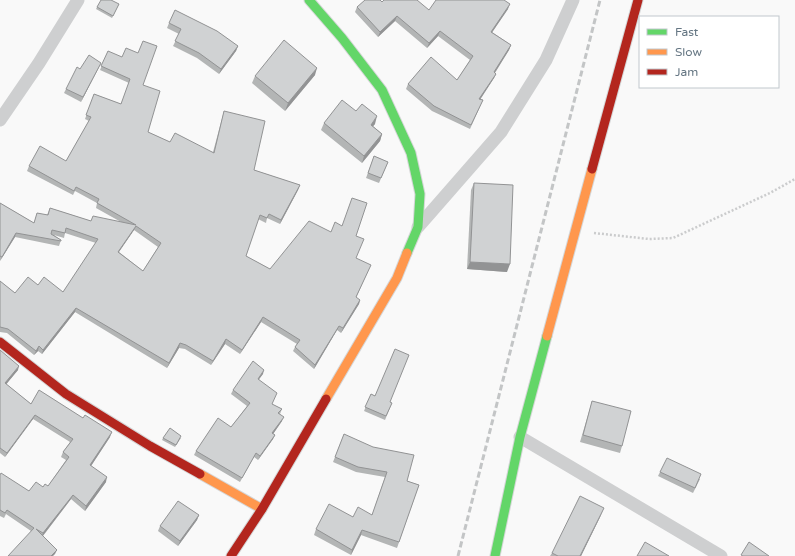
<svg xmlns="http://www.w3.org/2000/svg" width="795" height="556" font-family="'Varela Round',sans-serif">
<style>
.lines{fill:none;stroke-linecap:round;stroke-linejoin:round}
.fast-casing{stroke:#d5d6d7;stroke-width:11}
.slow-casing{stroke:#d5d6d7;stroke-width:11}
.jam-casing{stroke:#d5d6d7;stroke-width:11}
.path{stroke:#cbcccd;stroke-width:2.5;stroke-dasharray:2 2;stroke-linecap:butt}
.street{stroke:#cecfd0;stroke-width:13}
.fast{stroke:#63d668;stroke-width:9}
.slow{stroke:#ff974d;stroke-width:9}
.jam{stroke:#b3261e;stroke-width:9}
.rail{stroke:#c3c5c6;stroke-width:3;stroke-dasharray:6 3;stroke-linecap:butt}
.wall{fill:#b3b5b5;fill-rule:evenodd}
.shaded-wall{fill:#929394}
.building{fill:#d0d2d3;stroke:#929394;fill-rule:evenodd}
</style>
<rect width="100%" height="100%" fill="#f9f9f9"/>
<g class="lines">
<defs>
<g id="fast">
<polyline points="309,0 342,38 382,90 411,153 420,194 418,227 407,253"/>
<polyline points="495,556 520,437 547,336"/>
</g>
<g id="slow">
<polyline points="547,336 592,169"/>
<polyline points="326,399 397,278 407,253"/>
<polyline points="200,474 262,509"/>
</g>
<g id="jam">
<polyline points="592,169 638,0"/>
<polyline points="0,342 66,394 150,446 200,474"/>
<polyline points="231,556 262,509 326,399"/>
</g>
</defs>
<use href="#fast" class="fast-casing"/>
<use href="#slow" class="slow-casing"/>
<use href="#jam" class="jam-casing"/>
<polyline class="path" points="594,233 649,239 673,238 770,193 795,179"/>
<g class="street">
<polyline points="0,120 39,63 78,0"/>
<polyline points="418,227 501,132 546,60 573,0"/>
<polyline points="520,437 721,556"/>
</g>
<use href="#fast" class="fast"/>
<use href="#slow" class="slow"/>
<use href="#jam" class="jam"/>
<polyline class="rail" points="458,556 600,0"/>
</g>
<g class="wall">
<polygon points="382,2 429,10 508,9 492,32 511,45 509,50 495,73 496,74 494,78 480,99 483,100 470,129 432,111 406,89 408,84 457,80 470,60 438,36 427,48 395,21 378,37 355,12 357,7"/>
<polygon points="119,4 112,18 96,9 97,7"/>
<polygon points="169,23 238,46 236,51 219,74 197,58 173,46 179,34 167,28"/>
<path d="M108,51L143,86L148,132L170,142L213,152L224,111L254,170L300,185L298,190L280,224L267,218L266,223L258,219L246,256L270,269L331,232L356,236V258L369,269L356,298L360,300L359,304L341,333L337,330L314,369L293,351L295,347L297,344L261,322L240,354L225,344L211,365L185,349L179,348L167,368L75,312L42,354L38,351L34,355L7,333L0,332V281L15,293L38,285L63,292L96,243L65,233L64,238L54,235L61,240L59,246L15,237L0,261V203L34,223L37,213L47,215L50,208L91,221L121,222L96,208L97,203L75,191L73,195L27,171L29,166L66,161L89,121L85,119L94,94L121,104L129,83L100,70ZM134,230L158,247L143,271L119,252Z"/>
<polygon points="101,63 99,67 81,102 64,93 66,89 80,69"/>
<polygon points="315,75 285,111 252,83 255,76"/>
<polygon points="356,111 375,124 373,126 382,134 380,141 362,163 321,130 324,123"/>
<polygon points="374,156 388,162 379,183 366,178"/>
<polygon points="474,183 507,272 467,269 471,190"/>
<polygon points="0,350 18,370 6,384 31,404 110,437 91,466 106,482 85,511 71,499 43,536 55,554 31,531 6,514 4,518 0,516 0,475 29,491 48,486 66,460 61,457 63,452 70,442 33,419 5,457 0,453"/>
<polygon points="263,374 259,379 272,404 282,409 280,414 282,421 273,434 275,435 273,439 258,460 254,457 240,482 194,455 196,451 231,427 247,406 231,394 233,390"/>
<polygon points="371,394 392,403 385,420 364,411"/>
<polygon points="592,401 622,446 620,453 580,442 590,408"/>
<polygon points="344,434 407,481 419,485 397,548 361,535 351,555 314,535 316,529 353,517 372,515 385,477 356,472 333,462"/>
<polygon points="163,438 181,438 175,447 162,440"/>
<polygon points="660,472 700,479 693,493 658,476"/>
<polygon points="199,515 197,520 178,546 158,531 160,526"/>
<polygon points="601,515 581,556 550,556 552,553"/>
</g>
<g class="shaded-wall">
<polygon points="510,4 508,9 489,37 491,32"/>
<polygon points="397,16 395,21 378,37 380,32"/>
<polygon points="440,31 438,36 427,48 429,43"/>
<polygon points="511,45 509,50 492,77 494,72"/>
<polygon points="238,46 236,51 219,74 221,69"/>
<polygon points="101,63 99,67 81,102 83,97"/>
<polygon points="317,68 315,75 285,111 288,103"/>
<polygon points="496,74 494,78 478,103 479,99"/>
<polygon points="377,116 375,124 368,132 371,125"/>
<polygon points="382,134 380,141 362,163 364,156"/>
<polygon points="300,185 298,190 280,224 281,220"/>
<polygon points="136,226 134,230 116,256 118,252"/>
<polygon points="16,233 15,237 0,261 2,257"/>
<polygon points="470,262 510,264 507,272 467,269"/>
<polygon points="360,300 359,304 341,333 343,328"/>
<polygon points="76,308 75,312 42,354 43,350"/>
<polygon points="263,317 261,322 240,354 242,350"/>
<polygon points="339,326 337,330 314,369 315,365"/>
<polygon points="226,339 225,344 211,365 213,361"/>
<polygon points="180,343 179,348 167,368 169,363"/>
<polygon points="39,346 38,351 34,355 36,351"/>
<polygon points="19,366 18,370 4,387 5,383"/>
<polygon points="264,370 263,374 256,383 258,379"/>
<polygon points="35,415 33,419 5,457 7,453"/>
<polygon points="284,417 282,421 271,437 272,433"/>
<polygon points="112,432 110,437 89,469 90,465"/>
<polygon points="275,435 273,439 258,460 260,456"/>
<polygon points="107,477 106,482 85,511 86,506"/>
<polygon points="73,495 71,499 41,538 43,533"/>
<polygon points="604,508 601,515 581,556 580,556"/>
<polygon points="199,515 197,520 178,546 180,541"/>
<polygon points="362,530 361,535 351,555 352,550"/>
<polygon points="57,550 55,554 53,556 51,556"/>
</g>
<g class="building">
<polygon points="101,0 111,0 119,4 113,16 97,7"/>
<polygon points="365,0 380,0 382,2 384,0 417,0 429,10 436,0 504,0 510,4 491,32 511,45 494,72 496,74 479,99 483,100 471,125 434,106 408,84 431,57 457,80 473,56 440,31 429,43 397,16 380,32 357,7"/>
<polygon points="175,10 217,31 238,46 221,69 199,53 175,41 181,29 169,23"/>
<polygon points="284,40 317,68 288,103 255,76"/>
<path d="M143,41L157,46L143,85L160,91L148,132L170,142L175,133L214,153L224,111L265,121L254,170L300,185L281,220L269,214L267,218L260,215L246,256L270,269L309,221L331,232L335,222L342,226L352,198L367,203L356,236L364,239L356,258L371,265L356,297L360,300L343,328L339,326L315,365L295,347L300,340L263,317L242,350L226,339L213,361L186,345L180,343L169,363L76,308L43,350L39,346L36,351L8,329L0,327V281L15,293L28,277L38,285L44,277L63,292L98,239L66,228L65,233L52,230L51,234L61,240V241L16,233L2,257L0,256V203L34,223L37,213L48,215L50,208L91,221L93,216L136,225L97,203L99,199L76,187L74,191L29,166L40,146L66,161L91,117L86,115L94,94L121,104L130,79L101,66L108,51L122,57L126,48L138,53ZM136,226L161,243L143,271L118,252Z"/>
<polygon points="89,55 101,63 83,97 66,89 77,67 80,69"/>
<polygon points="342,100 356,111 362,104 377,116 371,125 382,134 364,156 324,123"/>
<polygon points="374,156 388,162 381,178 368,173"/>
<polygon points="474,183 513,185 510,264 470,262"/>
<polygon points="395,349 409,355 390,402 392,403 386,416 365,407 371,394 375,396"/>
<polygon points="0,350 19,366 5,383 31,404 39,390 83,418 85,415 112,432 90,465 107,477 86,506 73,495 43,533 36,529 57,550 51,556 8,556 34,528 7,510 5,513 0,510 0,475 1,473 29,491 36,482 43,487 45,484 48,486 69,457 63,452 73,439 35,415 7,453 0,448"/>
<polygon points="253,361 264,370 258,379 277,393 272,404 282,409 278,413 284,417 272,433 275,435 260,456 256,453 242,478 196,451 218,418 231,427 250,403 233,390"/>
<polygon points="592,401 631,411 622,446 583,435"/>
<polygon points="170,428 181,436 176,445 163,438"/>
<polygon points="344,434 373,447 414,455 407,481 419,485 399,542 362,530 352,550 316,529 329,504 353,517 358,507 372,515 387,472 358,467 335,457"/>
<polygon points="667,458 701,474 695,488 660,472"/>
<polygon points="580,496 604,508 580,556 558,556 552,553"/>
<polygon points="178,501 199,515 180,541 160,526"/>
<polygon points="645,542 669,556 637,556"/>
<polygon points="749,542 769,556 743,556 741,555"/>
</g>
<rect x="639" y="16" width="140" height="72" fill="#ffffff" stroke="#c1c8cd"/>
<rect x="647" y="29" width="20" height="6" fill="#63d668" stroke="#c1c8cd"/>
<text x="675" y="36" font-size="12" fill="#657683">Fast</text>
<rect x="647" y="49" width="20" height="6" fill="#ff974d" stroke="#c1c8cd"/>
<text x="675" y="56" font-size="12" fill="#657683">Slow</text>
<rect x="647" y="69" width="20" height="6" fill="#b3261e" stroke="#c1c8cd"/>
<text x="675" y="76" font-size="12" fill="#657683">Jam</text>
</svg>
